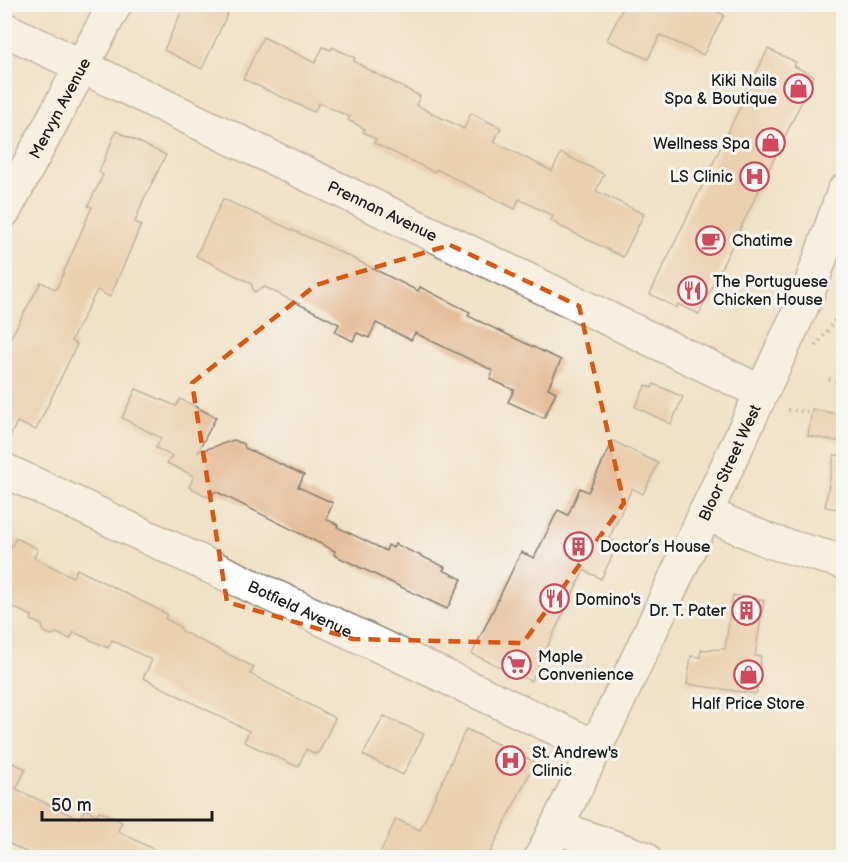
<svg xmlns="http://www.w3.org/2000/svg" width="848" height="862" font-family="'Balsamiq Sans',sans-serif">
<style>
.building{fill:#e4bb96}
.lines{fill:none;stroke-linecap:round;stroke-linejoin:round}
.minor-casing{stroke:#867f72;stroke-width:36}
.major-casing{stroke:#867f72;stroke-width:36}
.path{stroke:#867f72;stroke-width:4;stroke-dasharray:1.5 4.5;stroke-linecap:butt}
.minor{stroke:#fff;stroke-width:33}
.major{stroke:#fff;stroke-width:33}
.marked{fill:none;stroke:#de560d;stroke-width:4.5;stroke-dasharray:12 8;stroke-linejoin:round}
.labels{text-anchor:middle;stroke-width:6;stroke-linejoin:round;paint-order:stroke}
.poi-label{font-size:16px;fill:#1c1c1c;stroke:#f6f6f2;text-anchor:start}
.street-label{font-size:16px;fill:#1c1c1c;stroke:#f6f6f2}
</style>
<rect width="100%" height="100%" fill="#f6f6f2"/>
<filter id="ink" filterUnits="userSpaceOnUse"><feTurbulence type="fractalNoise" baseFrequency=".0167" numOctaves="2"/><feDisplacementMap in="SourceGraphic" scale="12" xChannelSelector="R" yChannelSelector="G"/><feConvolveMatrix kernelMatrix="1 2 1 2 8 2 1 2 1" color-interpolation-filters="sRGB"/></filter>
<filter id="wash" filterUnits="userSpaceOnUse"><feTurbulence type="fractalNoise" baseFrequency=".008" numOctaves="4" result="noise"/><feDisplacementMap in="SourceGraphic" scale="24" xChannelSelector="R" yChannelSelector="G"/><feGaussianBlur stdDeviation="1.35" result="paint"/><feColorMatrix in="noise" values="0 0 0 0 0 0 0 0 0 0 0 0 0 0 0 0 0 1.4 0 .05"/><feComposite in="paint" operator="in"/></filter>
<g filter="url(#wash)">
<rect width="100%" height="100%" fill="#f0e2c7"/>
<g id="blocks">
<g class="building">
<polygon points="185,4 232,4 202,69 164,50"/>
<polygon points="625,4 670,4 689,13 693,4 702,4 724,15 703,55 660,35 648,59 607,40"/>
<polygon points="263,37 315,63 323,47 331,50 332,47 355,58 354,61 367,69 420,96 416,105 464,129 471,113 501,128 494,142 552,171 561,153 604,174 596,191 644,214 623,257 560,226 551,220 553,216 519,199 515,209 436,169 434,172 374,143 376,139 363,132 365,129 348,120 350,117 319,103 314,112 243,79"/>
<polygon points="768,49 796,62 794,66 814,76 699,314 678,304 677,308 650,294"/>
<polygon points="116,131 166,155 142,203 135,222 141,225 110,297 97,290 71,341 77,344 36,430 17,422 4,449 4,350 41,282 56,290 92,207 88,206 103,175 99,172"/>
<polygon points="223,199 332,248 418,291 420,287 470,312 468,316 561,360 548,388 556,392 544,418 508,402 514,390 490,379 493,372 490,369 415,333 411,340 376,323 369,338 357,333 353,341 335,332 339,324 265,287 254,292 251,283 196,256"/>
<polygon points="654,384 683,397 671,424 635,407 646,385 652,388"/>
<polygon points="136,389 176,406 180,399 216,417 198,452 234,440 244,444 245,448 304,475 298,487 333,503 326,519 338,525 337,527 386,551 388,545 393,548 395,544 445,567 443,570 462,579 447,609 334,555 335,551 215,491 211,498 189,487 194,476 167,463 172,456 156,448 161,438 122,418"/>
<polygon points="812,409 843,415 843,442 808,436"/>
<polygon points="613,441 658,463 643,494 632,488 609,539 618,544 601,579 584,570 531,681 472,654 521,552 534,558 558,510 568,515 580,488 588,492"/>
<polygon points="834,455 843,456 843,510 825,507"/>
<polygon points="16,538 38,549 34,558 73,577 77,569 167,614 165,619 179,626 183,632 254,667 250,674 335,718 320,750 316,754 306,749 298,767 244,742 249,731 143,678 152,660 112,640 108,648 74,632 70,639 57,633 51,635 44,632 42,625 31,620 32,616 4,603 4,562"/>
<polygon points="733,595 764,600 755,656 761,656 756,694 687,684 691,656 700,657 701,650 725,649"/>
<polygon points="384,716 424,734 403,775 363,755"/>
<polygon points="466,729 535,762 488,857 378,858 396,819 420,830"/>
<polygon points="4,759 26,769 16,789 79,819 85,809 97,815 99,811 122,822 118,831 170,858 38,858 4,841"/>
</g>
</g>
</g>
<g filter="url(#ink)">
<use href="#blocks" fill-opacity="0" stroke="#867f72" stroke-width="1.5"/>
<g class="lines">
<defs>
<g id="minor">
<path id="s1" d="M4,29L761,392"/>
<path id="s2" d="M4,211L115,4"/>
<path id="s3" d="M4,470L596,747"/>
<polyline points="705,513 772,542 844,562"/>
<polyline points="556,827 644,858"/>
</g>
<g id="major">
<path id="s4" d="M541,858L612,714L808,293L844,191"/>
</g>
</defs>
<use href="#minor" class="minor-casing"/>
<use href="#major" class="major-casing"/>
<g class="path">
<polyline points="816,346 844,308"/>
<polyline points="829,379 839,382"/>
<polyline points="788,410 812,412"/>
</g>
<use href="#minor" class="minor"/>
<use href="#major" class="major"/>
</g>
</g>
<path d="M0 0H848V862H0ZM450,245L579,306L624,503L523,643L353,639L227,602L192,383L316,285Z" fill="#f0e2c7" fill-opacity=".55" fill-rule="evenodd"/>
<path class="marked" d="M450,245L579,306L624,503L523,643L353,639L227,602L192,383L316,285Z"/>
<defs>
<symbol id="shop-ring" viewBox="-11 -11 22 22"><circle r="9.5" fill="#f6f6f2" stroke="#d1495b" stroke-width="1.5"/><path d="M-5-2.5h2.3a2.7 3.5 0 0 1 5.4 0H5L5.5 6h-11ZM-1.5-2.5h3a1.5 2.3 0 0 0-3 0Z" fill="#d1495b"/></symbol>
<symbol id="hospital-ring" viewBox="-11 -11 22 22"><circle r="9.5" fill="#f6f6f2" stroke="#d1495b" stroke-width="1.5"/><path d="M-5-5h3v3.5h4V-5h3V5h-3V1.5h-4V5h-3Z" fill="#d1495b"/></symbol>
<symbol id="cafe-ring" viewBox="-11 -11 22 22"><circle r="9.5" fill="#f6f6f2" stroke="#d1495b" stroke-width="1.5"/><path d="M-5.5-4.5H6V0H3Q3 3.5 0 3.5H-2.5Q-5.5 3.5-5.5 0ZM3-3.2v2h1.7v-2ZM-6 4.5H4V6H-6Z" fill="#d1495b"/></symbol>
<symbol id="restaurant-ring" viewBox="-11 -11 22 22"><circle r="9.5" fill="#f6f6f2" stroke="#d1495b" stroke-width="1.5"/><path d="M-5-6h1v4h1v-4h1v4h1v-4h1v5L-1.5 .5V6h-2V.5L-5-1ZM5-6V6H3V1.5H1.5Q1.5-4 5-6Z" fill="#d1495b"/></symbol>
<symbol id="building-ring" viewBox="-11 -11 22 22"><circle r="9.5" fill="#f6f6f2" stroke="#d1495b" stroke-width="1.5"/><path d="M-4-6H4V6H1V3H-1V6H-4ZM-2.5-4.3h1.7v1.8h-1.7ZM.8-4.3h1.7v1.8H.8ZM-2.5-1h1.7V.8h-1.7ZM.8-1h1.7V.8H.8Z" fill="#d1495b"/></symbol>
<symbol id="supermarket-ring" viewBox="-11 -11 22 22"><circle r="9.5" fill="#f6f6f2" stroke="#d1495b" stroke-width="1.5"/><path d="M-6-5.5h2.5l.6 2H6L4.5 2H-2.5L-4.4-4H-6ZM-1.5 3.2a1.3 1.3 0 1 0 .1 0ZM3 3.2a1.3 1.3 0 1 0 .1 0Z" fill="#d1495b"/></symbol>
</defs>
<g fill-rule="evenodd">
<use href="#shop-ring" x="782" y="72" width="33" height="33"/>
<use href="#shop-ring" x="754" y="126" width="33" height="33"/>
<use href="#hospital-ring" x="738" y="160" width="33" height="33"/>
<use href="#cafe-ring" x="694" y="224" width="33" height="33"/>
<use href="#restaurant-ring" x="676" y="274" width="33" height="33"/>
<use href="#building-ring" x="562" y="530" width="33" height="33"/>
<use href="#restaurant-ring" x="538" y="582" width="33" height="33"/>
<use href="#building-ring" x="730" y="594" width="33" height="33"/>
<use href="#supermarket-ring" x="500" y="648" width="33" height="33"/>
<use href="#shop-ring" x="732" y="658" width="33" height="33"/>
<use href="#hospital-ring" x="494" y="744" width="33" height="33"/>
</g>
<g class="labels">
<g class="poi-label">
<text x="777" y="86" text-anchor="end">Kiki Nails<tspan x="777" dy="18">Spa &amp; Boutique</tspan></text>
<text x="750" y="149" text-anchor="end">Wellness Spa</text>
<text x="733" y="182" text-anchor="end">LS Clinic</text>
<text x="732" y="246">Chatime</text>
<text x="713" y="287">The Portuguese<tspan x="713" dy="18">Chicken House</tspan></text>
<text x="600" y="552">Doctor’s House</text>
<text x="575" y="605">Domino's</text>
<text x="726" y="616" text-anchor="end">Dr. T. Pater</text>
<text x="538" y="662">Maple<tspan x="538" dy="18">Convenience</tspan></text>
<text x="748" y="709" text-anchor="middle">Half Price Store</text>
<text x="532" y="758">St. Andrew's<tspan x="532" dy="18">Clinic</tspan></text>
</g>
<g class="street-label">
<text dy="6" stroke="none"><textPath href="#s2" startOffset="117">Mervyn Avenue</textPath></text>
<text dy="6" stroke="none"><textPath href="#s1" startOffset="420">Prennan Avenue</textPath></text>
<text dy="6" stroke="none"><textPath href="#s4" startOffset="438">Bloor Street West</textPath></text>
<text dy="6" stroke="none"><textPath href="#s3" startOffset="327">Botfield Avenue</textPath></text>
</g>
</g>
<rect width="848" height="862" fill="none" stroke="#f6f6f2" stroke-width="24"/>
<path d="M42 811v9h170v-9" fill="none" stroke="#1c1c1c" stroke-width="3"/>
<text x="51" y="811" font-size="18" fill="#1c1c1c" stroke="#f6f6f2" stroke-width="4.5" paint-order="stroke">50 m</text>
</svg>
